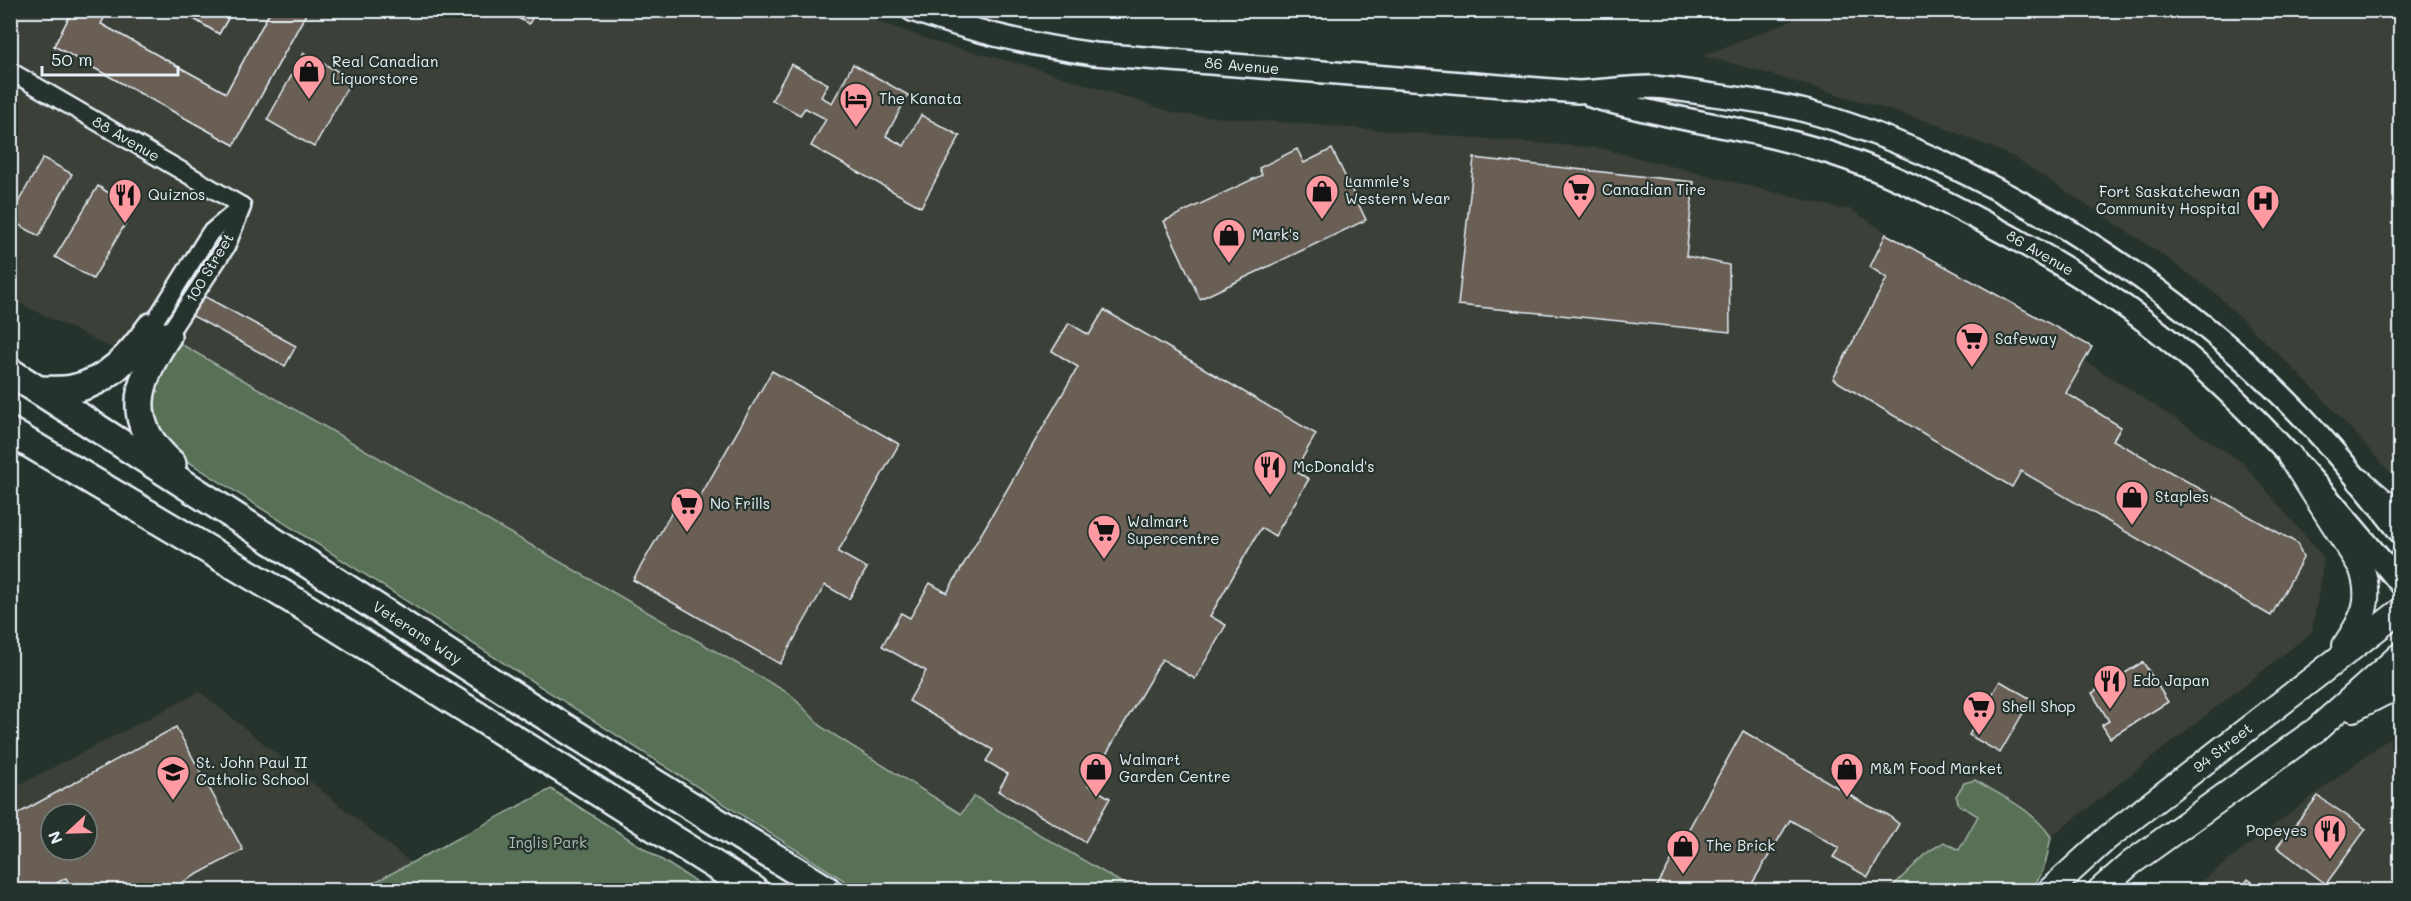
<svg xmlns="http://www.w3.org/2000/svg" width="2411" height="901" font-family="Mali,sans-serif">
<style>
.built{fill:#3a4039;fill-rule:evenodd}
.green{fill:#587055;stroke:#a0b0a6;stroke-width:1.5}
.building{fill:#695e55;stroke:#e8f1f8;stroke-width:1.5;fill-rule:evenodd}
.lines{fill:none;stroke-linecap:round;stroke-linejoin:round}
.minor-casing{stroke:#e8f1f8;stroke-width:21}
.tertiary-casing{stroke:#e8f1f8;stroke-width:26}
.secondary-casing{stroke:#e8f1f8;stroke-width:28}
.primary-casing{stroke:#e8f1f8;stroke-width:32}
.minor{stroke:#26332d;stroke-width:16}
.tertiary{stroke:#26332d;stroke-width:21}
.secondary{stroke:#26332d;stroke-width:24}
.primary{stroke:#26332d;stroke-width:27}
.labels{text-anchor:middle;stroke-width:4.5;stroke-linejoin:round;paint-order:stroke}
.poi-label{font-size:15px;fill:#e8f1f8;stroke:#26332d;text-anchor:start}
.street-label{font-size:15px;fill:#e8f1f8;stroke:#26332d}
.park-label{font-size:15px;fill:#aebdb7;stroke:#26332d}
</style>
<rect width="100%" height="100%" fill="#26332d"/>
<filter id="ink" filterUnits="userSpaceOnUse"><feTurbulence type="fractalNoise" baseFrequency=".0167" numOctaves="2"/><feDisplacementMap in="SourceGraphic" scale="12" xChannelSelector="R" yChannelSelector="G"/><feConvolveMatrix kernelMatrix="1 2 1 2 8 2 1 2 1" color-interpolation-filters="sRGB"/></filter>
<g filter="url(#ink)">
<g class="built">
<polygon points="10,11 850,11 938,43 1025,65 1178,114 1599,148 1841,209 1850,209 2242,462 2324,558 2312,632 2051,837 2041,822 2030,812 1975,780 1961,786 1956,795 1978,816 1959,850 1944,842 1929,851 1889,890 1134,890 974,796 961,815 823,728 790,694 604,587 11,299"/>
<polygon points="1816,11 2400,11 2400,483 2318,393 2215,293 2163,255 2014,157 1933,123 1746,67 1702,56"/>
<path d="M200,692L411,863L360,890H11V789ZM51,814H87V850H51Z"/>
<polygon points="2400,730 2400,890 2190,890 2372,751"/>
</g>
<g class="green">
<polygon points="172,339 790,694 823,728 961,814 974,796 1134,890 859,890 173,452 153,429 153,368"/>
<path d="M1975,780C2003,797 2033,809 2051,837C2047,857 2045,876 2029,890H1889L1929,851L1944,842L1959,850L1978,816L1959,805L1956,796L1964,783Z"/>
<polygon points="551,789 709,890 360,890"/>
</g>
<g class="building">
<polygon points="73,10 108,10 101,24 226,93 271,10 308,10 234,145 54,46"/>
<polygon points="73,10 108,10 101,24 226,93 271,10 308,10 234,145 54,46"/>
<polygon points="179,10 233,10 219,34"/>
<polygon points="179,10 233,10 219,34"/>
<polygon points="503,10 536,10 529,24"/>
<polygon points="304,53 352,79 314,147 267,120"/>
<polygon points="791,64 828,84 821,97 832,103 853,64 908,95 886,136 904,146 921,115 960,136 921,207 811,146 826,119 805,108 800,115 772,100"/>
<polygon points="1297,149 1304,163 1332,149 1366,220 1200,299 1164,221 1262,175 1259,168"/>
<polygon points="43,158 72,174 39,236 10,220 10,217"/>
<polygon points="1474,158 1694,182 1686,256 1729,265 1730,332 1458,305"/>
<polygon points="98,186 134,209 93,279 55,257"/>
<polygon points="1886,234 2092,347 2066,393 2121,427 2113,440 2297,543 2303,558 2271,616 2021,471 2012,487 1833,379 1887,278 1870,267"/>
<polygon points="202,295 296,346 285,366 191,315"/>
<polygon points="1104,310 1316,434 1295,471 1309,479 1275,536 1261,528 1210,616 1226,625 1195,679 1162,659 1088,785 1110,798 1085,842 998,791 1008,774 986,761 993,750 909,701 926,671 882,646 901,613 910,618 930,583 947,593 1078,367 1052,351 1069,323 1089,335"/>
<polygon points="772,371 899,444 838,552 867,568 849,599 825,585 780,664 633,580 675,507 689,516"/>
<polygon points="2143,662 2168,702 2110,738 2102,725 2109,721 2092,693"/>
<polygon points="2000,681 2031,699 2000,753 1969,735"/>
<path d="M176,727L243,850L168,890H73L66,878L44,890H10V818ZM51,814H87V850H51Z"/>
<polygon points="1743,731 1865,804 1888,815 1899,824 1868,877 1833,857 1839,848 1790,820 1750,887 1756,890 1655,890"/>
<polygon points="2318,796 2366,829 2326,884 2277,847"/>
<polygon points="2248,879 2263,890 2240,890"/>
</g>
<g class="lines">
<defs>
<g id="minor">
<polyline points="10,71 242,206"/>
<polyline points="151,327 210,233 242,206"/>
<polyline points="167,336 226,247 242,207"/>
</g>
<g id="tertiary">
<path d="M912,10C974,32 1029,45 1094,54L1578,92C1602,91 1627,87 1651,87C1672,88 1693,92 1714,95C1745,99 1775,103 1805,111C1852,123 1898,142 1942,162C2073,224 2194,306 2296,410C2333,448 2367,490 2400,532"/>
<path d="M1593,97C1671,120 1752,128 1830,153C1881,169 1929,193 1976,218C2034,248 2090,280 2142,319C2241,393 2322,489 2400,583"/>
</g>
<g id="secondary">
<path d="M2290,456L2361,567C2373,600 2364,617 2345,645"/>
<polyline points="2360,481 2400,516"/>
<polyline points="2353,709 2382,694 2400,687"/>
<polyline points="2050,890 2107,838 2400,611"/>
<polyline points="2100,890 2131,863 2317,729 2400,655"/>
</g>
<g id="primary">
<path d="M167,336C136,383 124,423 172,464"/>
<polyline points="10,372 528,705 827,890"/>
<path d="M39,390C50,390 62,391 72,389C108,382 131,355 151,327"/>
<polyline points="10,432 303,606 754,890"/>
</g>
</defs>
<use href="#minor" class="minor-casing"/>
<use href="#tertiary" class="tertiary-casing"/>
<use href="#secondary" class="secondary-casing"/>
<use href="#primary" class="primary-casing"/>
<use href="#minor" class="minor"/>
<use href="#tertiary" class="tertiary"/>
<use href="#secondary" class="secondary"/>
<use href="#primary" class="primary"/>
</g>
</g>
<defs>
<symbol id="shop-pin" viewBox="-11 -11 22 30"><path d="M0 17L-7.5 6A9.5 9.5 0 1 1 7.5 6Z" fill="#ff9aa2" stroke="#26332d"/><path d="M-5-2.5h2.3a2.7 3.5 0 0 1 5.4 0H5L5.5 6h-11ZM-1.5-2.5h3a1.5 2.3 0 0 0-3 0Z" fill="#111"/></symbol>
<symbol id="hotel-pin" viewBox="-11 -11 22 30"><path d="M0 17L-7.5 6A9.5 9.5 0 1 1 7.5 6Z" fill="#ff9aa2" stroke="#26332d"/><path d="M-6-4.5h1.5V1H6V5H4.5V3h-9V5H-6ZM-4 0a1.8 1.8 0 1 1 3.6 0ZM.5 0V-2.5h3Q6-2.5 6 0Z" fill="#111"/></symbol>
<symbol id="supermarket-pin" viewBox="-11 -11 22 30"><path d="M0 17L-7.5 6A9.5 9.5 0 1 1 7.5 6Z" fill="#ff9aa2" stroke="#26332d"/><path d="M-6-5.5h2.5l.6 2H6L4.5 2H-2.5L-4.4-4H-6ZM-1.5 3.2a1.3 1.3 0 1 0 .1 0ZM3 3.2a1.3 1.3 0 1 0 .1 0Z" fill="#111"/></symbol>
<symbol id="restaurant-pin" viewBox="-11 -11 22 30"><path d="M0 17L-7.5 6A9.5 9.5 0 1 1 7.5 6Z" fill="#ff9aa2" stroke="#26332d"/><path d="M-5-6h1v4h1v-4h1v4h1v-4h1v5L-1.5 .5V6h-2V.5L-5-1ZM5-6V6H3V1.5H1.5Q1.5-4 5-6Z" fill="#111"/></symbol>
<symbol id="hospital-pin" viewBox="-11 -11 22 30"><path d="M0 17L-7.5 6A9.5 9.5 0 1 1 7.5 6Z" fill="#ff9aa2" stroke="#26332d"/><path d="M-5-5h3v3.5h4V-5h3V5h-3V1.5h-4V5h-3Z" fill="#111"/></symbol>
<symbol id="school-pin" viewBox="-11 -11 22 30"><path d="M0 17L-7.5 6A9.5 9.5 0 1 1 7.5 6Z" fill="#ff9aa2" stroke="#26332d"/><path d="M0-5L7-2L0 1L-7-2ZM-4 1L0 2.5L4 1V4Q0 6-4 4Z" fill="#111"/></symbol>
</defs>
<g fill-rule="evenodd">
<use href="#shop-pin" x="290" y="52" width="38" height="52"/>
<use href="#hotel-pin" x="837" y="80" width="38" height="52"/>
<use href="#supermarket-pin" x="1560" y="171" width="38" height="52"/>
<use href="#shop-pin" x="1303" y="172" width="38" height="52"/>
<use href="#restaurant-pin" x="106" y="176" width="38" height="52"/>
<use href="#hospital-pin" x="2244" y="182" width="38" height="52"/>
<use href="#shop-pin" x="1210" y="216" width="38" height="52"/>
<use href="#supermarket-pin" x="1953" y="320" width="38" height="52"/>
<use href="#restaurant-pin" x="1251" y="448" width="38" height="52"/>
<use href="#shop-pin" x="2113" y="478" width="38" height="52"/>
<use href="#supermarket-pin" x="668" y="485" width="38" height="52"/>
<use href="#supermarket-pin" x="1085" y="512" width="38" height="52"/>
<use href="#restaurant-pin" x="2091" y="662" width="38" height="52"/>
<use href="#supermarket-pin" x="1960" y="688" width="38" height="52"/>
<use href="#shop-pin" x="1077" y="750" width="38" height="52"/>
<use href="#shop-pin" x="1828" y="750" width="38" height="52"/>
<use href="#school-pin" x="154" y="753" width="38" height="52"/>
<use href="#restaurant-pin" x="2311" y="812" width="38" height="52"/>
<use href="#shop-pin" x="1664" y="827" width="38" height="52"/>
</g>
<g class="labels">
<g class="poi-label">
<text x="332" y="67">Real Canadian<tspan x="332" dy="17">Liquorstore</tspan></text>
<text x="879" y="104">The Kanata</text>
<text x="1345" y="187">Lammle's<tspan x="1345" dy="17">Western Wear</tspan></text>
<text x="1602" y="195">Canadian Tire</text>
<text x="2240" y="197" text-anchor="end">Fort Saskatchewan<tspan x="2240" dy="17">Community Hospital</tspan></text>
<text x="148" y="200">Quiznos</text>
<text x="1252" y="240">Mark's</text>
<text x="1995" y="344">Safeway</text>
<text x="1293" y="472">McDonald's</text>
<text x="2155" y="502">Staples</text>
<text x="710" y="509">No Frills</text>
<text x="1127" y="527">Walmart<tspan x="1127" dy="17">Supercentre</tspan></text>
<text x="2133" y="686">Edo Japan</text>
<text x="2002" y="712">Shell Shop</text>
<text x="1119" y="765">Walmart<tspan x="1119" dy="17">Garden Centre</tspan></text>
<text x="196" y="768">St. John Paul II<tspan x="196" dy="17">Catholic School</tspan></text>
<text x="1870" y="774">M&amp;M Food Market</text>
<text x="2307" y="836" text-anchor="end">Popeyes</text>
<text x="1706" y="851">The Brick</text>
</g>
<g class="street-label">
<text transform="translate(1242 66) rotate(5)" y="5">86 Avenue</text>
<text transform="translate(126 139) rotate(30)" y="5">88 Avenue</text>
<text transform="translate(2040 253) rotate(30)" y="5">86 Avenue</text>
<text transform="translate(210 268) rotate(-59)" y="5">100 Street</text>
<text transform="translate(417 633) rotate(33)" y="5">Veterans Way</text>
<text transform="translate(2223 748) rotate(-38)" y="5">94 Street</text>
</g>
<g class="park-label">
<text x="548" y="848">Inglis Park</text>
</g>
</g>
<rect width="2411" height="901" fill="none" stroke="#26332d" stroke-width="36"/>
<rect x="18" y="18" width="2375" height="865" fill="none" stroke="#e8f1f8" stroke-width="2" filter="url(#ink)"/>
<g transform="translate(69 832) rotate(248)"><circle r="28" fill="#26332d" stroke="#747f7e" stroke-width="1.5"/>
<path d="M0-4.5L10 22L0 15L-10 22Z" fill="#ff9aa2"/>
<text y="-9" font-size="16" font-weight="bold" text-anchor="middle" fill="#e8f1f8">N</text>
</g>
<path d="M42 66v9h136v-9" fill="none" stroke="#e8f1f8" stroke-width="3"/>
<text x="51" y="66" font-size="18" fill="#e8f1f8" stroke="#26332d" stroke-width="4.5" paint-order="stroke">50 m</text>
</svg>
